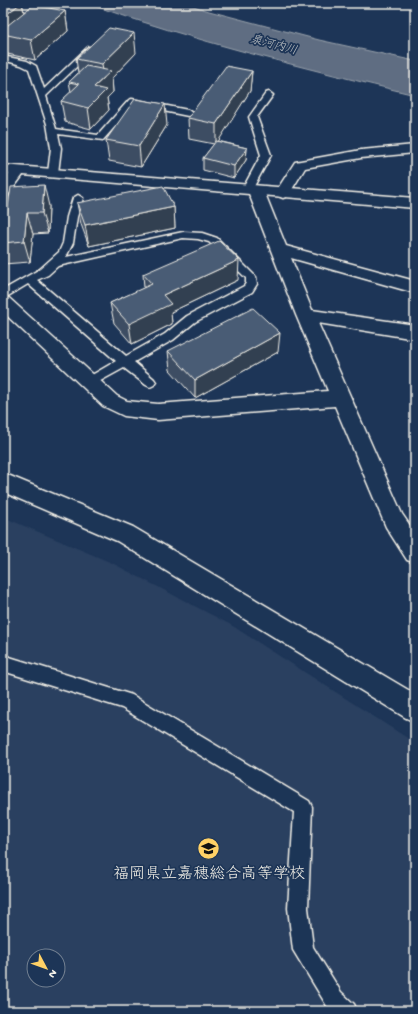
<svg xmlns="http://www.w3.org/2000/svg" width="418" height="1014" font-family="'Gochi Hand','Klee One',sans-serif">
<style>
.built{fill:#2a4060;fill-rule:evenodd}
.water{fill:#5e6d82;stroke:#9aa2ab}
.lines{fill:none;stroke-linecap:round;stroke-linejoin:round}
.lane-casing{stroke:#f4f1e8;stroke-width:3}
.street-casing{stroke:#f4f1e8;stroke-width:3}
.secondary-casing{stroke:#f4f1e8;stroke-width:3}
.lane{fill:#1d3557;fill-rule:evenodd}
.street{fill:#1d3557;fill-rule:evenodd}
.secondary{fill:#1d3557;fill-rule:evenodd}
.wall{fill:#3e4e64;stroke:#f4f1e8}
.shaded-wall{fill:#324051;stroke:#f4f1e8}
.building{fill:#485b74;stroke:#f4f1e8}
.labels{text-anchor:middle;stroke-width:3.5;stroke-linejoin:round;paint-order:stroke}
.far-water-label{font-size:12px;font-style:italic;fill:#c0c3c4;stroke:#1d3557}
.near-poi-label{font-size:16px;fill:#f4f1e8;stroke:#1d3557}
</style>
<rect width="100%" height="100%" fill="#1d3557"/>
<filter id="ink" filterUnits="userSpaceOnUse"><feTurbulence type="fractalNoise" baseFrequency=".025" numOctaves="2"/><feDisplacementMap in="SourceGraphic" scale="8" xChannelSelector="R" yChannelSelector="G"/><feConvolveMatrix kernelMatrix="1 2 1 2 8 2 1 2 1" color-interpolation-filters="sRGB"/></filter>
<g filter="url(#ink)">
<path class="built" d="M3,517L112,563L231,625L415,743V1011H3ZM34,956H58V980H34Z"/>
<path class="water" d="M86,3H184L209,11L319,40L415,61V95C304,68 194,41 86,3Z"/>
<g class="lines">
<defs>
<g id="lane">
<polygon points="88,47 91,47 95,49 46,96 56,129 98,135 129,100 132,99 188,110 192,113 188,116 134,105 103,140 58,134 61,148 58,173 53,176 50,175 48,173 51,148 47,124 29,69 21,65 3,60 3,56 27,61 36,66 44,89"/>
<polygon points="269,92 273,95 257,117 271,155 252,190 247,193 242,190 261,155 249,117 266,93"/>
<path d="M78,195L83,198L77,217L73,243L66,257L183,232L202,233L217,238L256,277L257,284L252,292L195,322L173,340L134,362L154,379L156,382L154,385L150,387L146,385L124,368L93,385L89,387L85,385L83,382L85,379L116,361L28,284L3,299V290L40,269L59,252L63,243L67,217L73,198ZM183,238L198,239L209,242L246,278V283L244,286L187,316L165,334L126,356L37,280L48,275L58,266Z"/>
<polygon points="3,655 132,695 309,801 312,807 308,908 313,947 341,992 354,1004 357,1011 332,1011 327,1006 293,950 288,908 294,812 122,708 3,671"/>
</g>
<g id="street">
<polygon points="415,145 415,153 361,158 305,168 288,196 283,198 278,196 275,193 295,162 361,150"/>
<polygon points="256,186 261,188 264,191 286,246 415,281 415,293 291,258 312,310 415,325 415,339 318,323 402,514 415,533 415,563 407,560 386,527 335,406 158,420 124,416 103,406 3,312 3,296 9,298 117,396 127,401 158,404 328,391 296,315 248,191 251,188"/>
</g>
<g id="secondary">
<polygon points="3,165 415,198 415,208 23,175 8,195 3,197 3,181 9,174 3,173"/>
<polygon points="3,473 133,527 415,694 415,722 406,718 117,541 3,492"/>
</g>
</defs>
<use href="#lane" class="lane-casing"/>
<use href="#street" class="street-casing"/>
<use href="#secondary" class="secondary-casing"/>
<use href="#lane" class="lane"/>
<use href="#street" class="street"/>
<use href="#secondary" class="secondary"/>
</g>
<g class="wall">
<polygon points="3,3 22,3 24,12 65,11 68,31 35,60 3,53"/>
<polygon points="136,53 112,78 113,92 107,98 109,110 91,129 65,122 61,101 71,92 69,82 78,73 76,59"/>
<polygon points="252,71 250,91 218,141 247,148 246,160 234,178 203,170 203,158 214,144 189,139 188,118"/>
<polygon points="167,125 141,167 109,161 106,140"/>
<polygon points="77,203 174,207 175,228 89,246 81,224"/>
<polygon points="49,206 48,233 33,234 30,262 3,264 3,213"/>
<polygon points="143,274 238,280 171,312 172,324 132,344 114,323 110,303 144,288"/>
<polygon points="168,351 278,352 195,398 170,370"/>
</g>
<g class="shaded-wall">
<polygon points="21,3 22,3 26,22 3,34 3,17"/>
<polygon points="65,11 68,31 35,60 31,40"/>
<polygon points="134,33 136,53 112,78 113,92 107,98 109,110 91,129 88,108 94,87 104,78 102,64"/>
<polygon points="252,71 250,91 216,145 216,124"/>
<polygon points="165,104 167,125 141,167 139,146"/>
<polygon points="247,148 246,160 234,178 234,166"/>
<polygon points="44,185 49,206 48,233 42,213"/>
<polygon points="174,207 175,228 89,246 85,225"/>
<polygon points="27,213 33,234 30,262 24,241"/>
<polygon points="239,260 238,280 171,312 172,324 132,344 129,324 163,295"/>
<polygon points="280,333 278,352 195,398 195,380"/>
</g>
<g class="building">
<polygon points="3,3 21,3 3,17"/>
<polygon points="33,5 65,11 31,40 3,34 3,29"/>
<polygon points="109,28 134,33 102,64 76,59"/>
<polygon points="86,66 111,71 94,87 106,90 88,108 61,101 79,84 69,82"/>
<polygon points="226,66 252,71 216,124 188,118"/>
<polygon points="135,99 165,104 139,146 106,140"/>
<polygon points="216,141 247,148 234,166 203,158"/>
<polygon points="44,185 42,213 27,213 24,241 3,243 3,213 7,213 11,187"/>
<polygon points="163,186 174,207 85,225 77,203"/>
<polygon points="219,241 239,260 163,295 171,304 129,324 110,303 152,284 143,274"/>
<polygon points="253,308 280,333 195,380 168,351"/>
</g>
</g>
<defs>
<symbol id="school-disc" viewBox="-11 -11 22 22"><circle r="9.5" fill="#ffd166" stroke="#1d3557"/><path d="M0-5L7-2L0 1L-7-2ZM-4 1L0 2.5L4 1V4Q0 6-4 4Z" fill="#111"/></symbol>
</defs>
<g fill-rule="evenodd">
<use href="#school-disc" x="196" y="836" width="25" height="25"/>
</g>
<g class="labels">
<g class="far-water-label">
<text transform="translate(274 44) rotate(15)" y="4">泉河内川</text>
</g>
<g class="near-poi-label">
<text x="209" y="878">福岡県立嘉穂総合高等学校</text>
</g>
</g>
<rect width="418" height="1014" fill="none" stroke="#1d3557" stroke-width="16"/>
<rect x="8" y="8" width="402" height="998" fill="none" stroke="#f4f1e8" stroke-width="1.5" filter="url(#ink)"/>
<g transform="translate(46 968) rotate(131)"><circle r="19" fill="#1d3557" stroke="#738091"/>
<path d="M0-3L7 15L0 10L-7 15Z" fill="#ffd166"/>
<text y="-6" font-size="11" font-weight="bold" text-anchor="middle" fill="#f4f1e8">N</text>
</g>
</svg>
